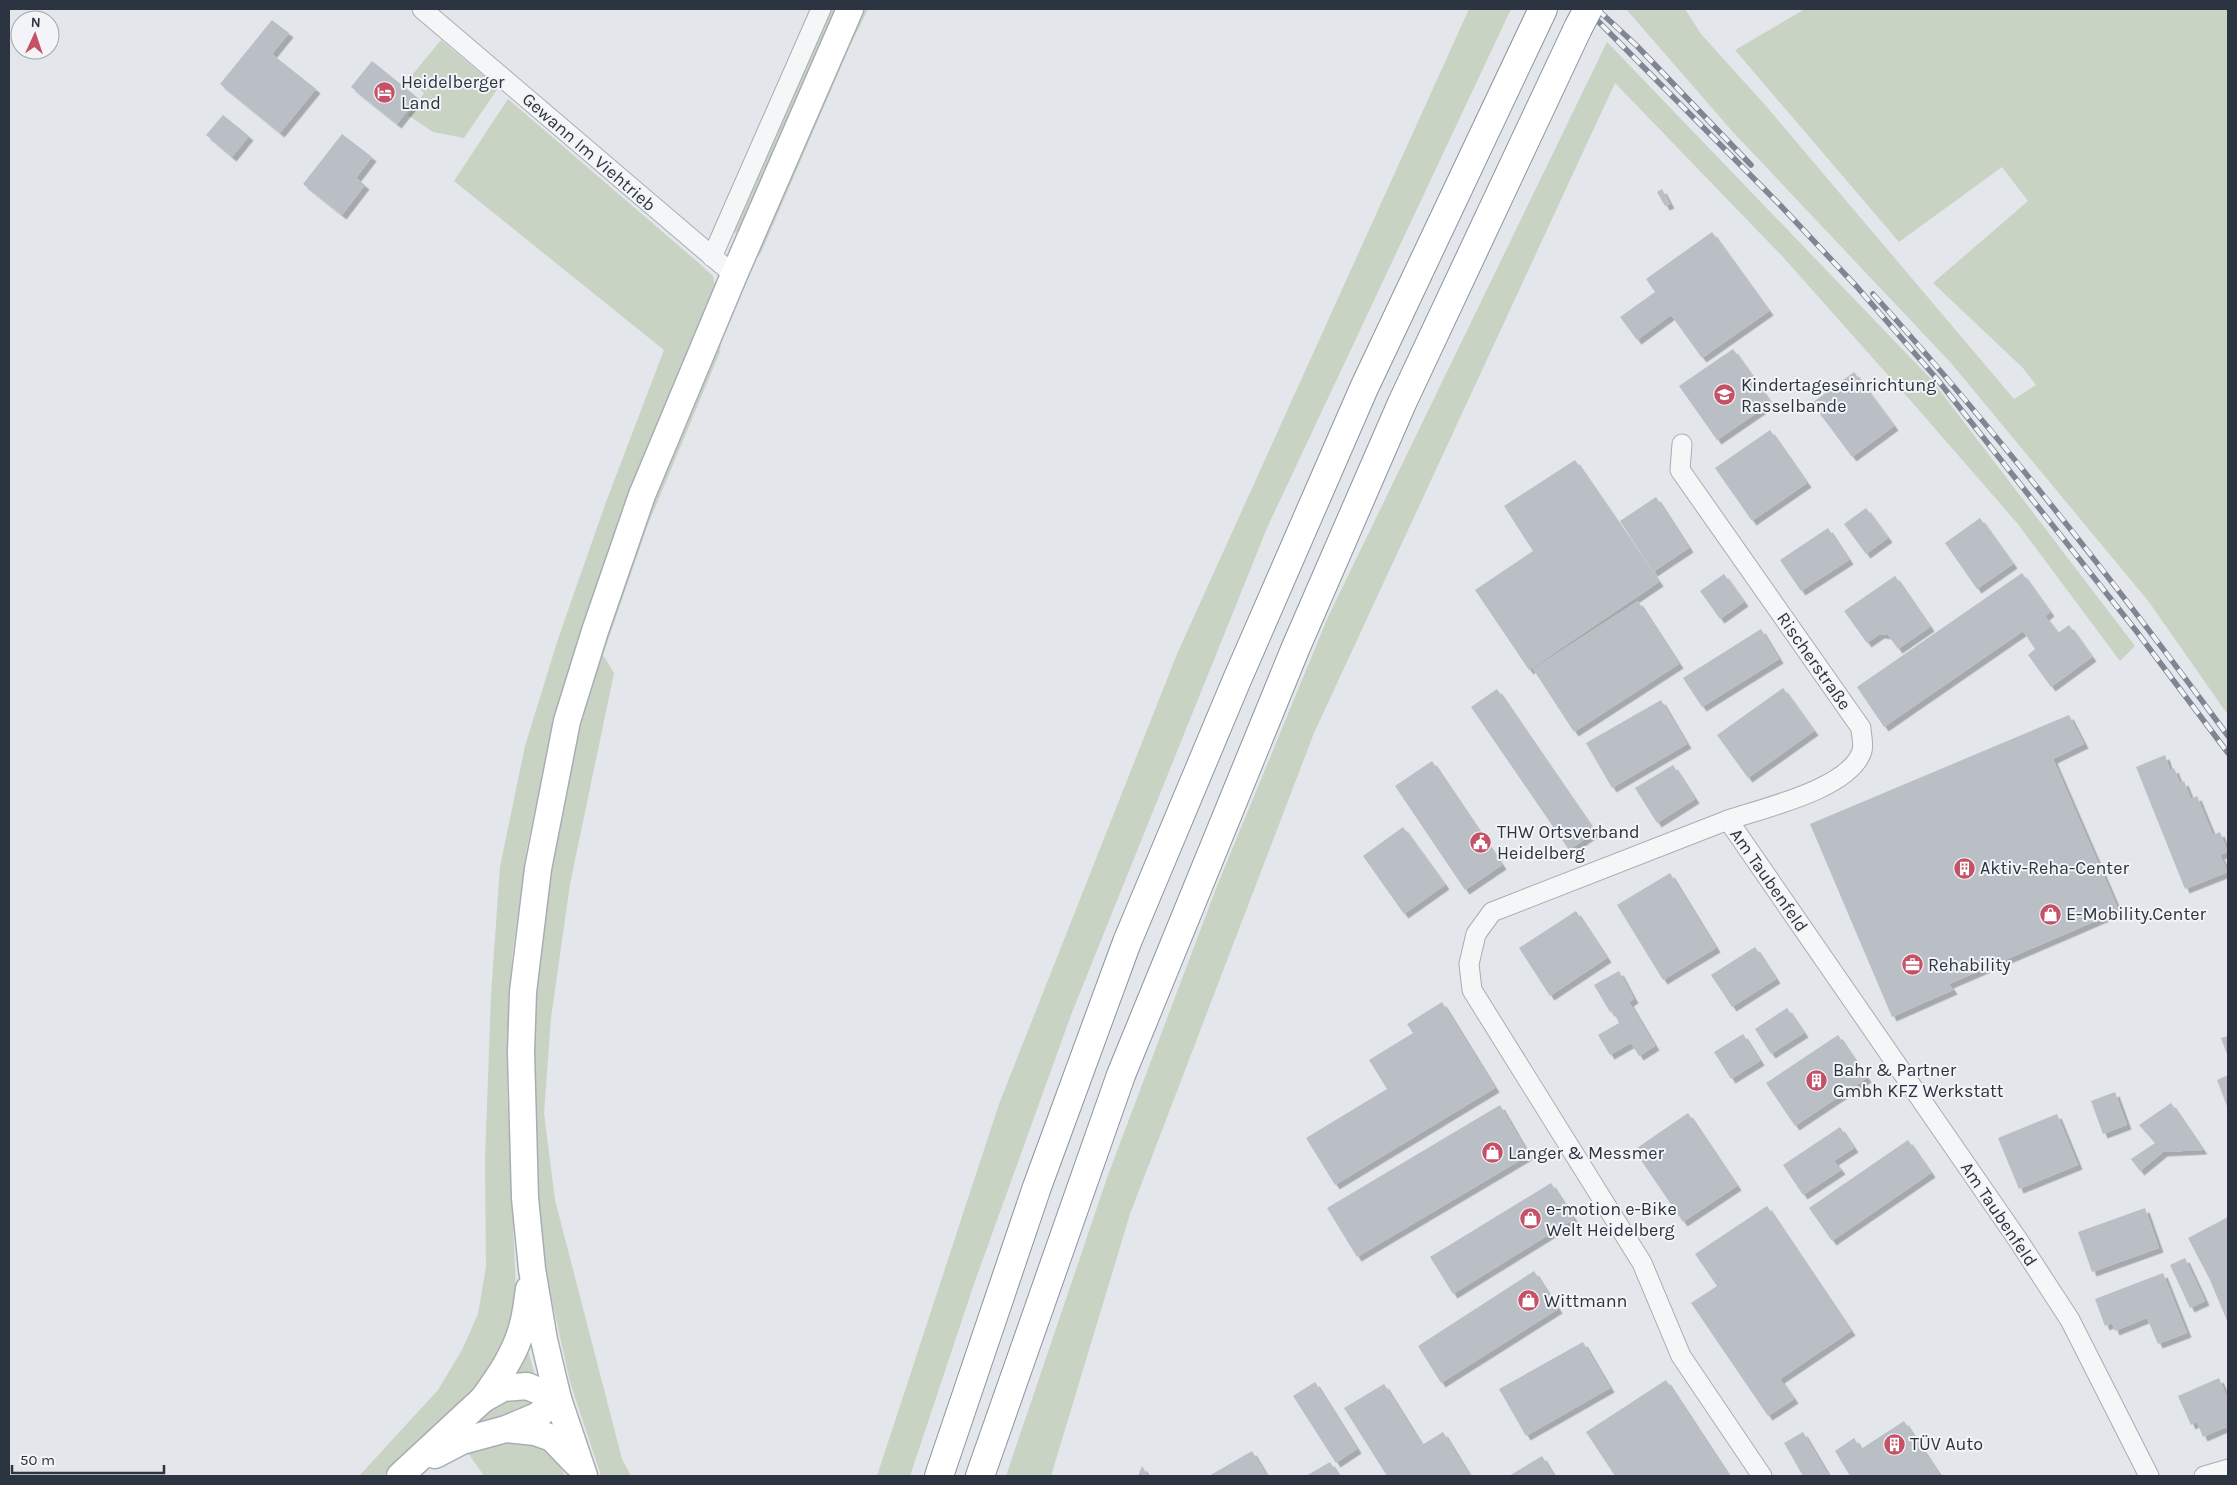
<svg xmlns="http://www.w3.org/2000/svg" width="2237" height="1485" font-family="Karla,sans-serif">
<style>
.green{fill:#c9d3c4}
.building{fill:#babfc6;filter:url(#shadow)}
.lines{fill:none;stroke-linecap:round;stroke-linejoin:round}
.minor-casing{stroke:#a8adb4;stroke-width:21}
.secondary-casing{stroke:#a8adb4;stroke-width:29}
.motorway-casing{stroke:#8b949f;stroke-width:30}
.minor{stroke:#f5f6f8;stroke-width:19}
.secondary{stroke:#fff;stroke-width:26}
.motorway{stroke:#fff;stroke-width:28}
.rail-casing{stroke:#7d8692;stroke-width:5.5}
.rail{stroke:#f2f4f7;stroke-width:4;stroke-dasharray:11;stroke-linecap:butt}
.motorway-bridge-casing{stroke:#8b949f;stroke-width:30;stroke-linecap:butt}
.motorway-bridge{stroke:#fff;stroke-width:28}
.labels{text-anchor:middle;stroke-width:4;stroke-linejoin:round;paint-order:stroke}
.poi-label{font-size:18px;fill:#2c3441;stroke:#f2f4f7;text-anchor:start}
.street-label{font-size:18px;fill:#2c3441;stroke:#f2f4f7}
</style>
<defs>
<filter id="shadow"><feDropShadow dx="4.5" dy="4.5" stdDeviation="0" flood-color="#0004"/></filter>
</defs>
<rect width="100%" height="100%" fill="#e3e6ea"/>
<g class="green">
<polygon points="827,9 835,9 738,232 728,235"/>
<polygon points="857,9 868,9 849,48 761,253 746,269"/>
<polygon points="1469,9 1511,9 1267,528 1071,1015 974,1284 910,1476 877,1476 999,1104 1177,654"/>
<polygon points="1626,9 1685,9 1701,34 1766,106 2014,399 2036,385 2023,368 1933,283 2028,201 2002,167 1899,242 1735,50 1805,9 2228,9 2228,715 2149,602 1951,363 1732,131"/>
<polygon points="441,40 498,88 464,138 433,132 408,115 424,93 408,80"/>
<polygon points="1607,42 1931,379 2135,646 2120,661 2017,523 1918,409 1783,257 1615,83 1314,733 1130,1214 1051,1476 1006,1476 1108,1175 1217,886 1328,617"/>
<polygon points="508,99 700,264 713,276 715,287 618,531 557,709 527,847 512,957 507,1088 516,1291 512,1324 501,1354 467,1400 434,1428 383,1476 359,1476 438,1390 462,1350 478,1314 486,1267 485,1161 491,995 500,867 525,746 558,639 606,502 664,350 454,181"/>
<polygon points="730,301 737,304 721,341 720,352 647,527 603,655 614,673 570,884 551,1018 544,1113 555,1200 622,1459 631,1476 601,1476 570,1382 546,1273 534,1192 527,1040 560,789 623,576"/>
<polygon points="527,1347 535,1375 510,1377"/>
<polygon points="501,1397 536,1400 507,1418 463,1430"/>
<polygon points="519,1436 552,1449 565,1476 484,1476 468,1453"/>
</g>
<g class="building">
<polygon points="272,20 289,33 272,54 316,89 280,133 220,84"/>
<polygon points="372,61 418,98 397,124 351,87"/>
<polygon points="223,115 249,136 232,157 206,135"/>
<polygon points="342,134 372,157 356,178 365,185 342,215 303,184"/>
<polygon points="1662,189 1670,204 1665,206 1657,192"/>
<polygon points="1712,232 1769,311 1702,358 1671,315 1637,340 1620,317 1655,292 1646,279"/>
<polygon points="1733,349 1771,403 1717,440 1679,386"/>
<polygon points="1854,372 1894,426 1852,457 1812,403"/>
<polygon points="1770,430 1807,483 1752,521 1715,468"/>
<polygon points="1575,460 1659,582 1529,670 1475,590 1533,551 1504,506"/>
<polygon points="1656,497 1689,548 1653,572 1620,521"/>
<polygon points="1866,508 1888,538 1866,554 1844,524"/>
<polygon points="1980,518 2013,564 1977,589 1945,543"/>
<polygon points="1828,528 1849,560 1801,591 1780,560"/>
<polygon points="2022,573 2050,612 2045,616 2058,633 2069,625 2092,657 2051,687 2028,655 2035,649 2023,631 1884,727 1857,687"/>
<polygon points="1724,574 1744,602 1720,619 1700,591"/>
<polygon points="1895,576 1930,627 1898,649 1888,635 1880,634 1867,643 1844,611"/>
<polygon points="1638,601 1679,664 1574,732 1533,669"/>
<polygon points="1761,629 1779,659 1702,707 1683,678"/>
<polygon points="1783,688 1814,731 1748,778 1717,735"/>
<polygon points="1497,689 1595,832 1569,850 1471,707"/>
<polygon points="1661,700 1687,744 1612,788 1586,743"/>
<polygon points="2069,715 2084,744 2053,759 2119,911 1949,984 1953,990 1892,1017 1810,824"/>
<polygon points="2165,755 2170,770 2174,768 2180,783 2184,781 2191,799 2197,796 2213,835 2220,832 2228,852 2220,855 2228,872 2185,889 2136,767"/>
<polygon points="1432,761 1502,865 1465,890 1395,786"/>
<polygon points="1673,765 1695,799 1657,823 1635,788"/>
<polygon points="1403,827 1445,885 1404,914 1363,856"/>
<polygon points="1670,873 1716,948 1663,980 1617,905"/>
<polygon points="1576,911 1607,958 1550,996 1519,948"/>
<polygon points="1755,947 1776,979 1732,1007 1711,975"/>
<polygon points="1619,971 1634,999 1629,1002 1655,1046 1639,1056 1631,1043 1610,1055 1598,1035 1619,1023 1613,1011 1610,1012 1594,985"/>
<polygon points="1442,1002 1495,1088 1335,1185 1306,1138 1387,1089 1369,1060 1413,1033 1407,1024"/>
<polygon points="1787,1008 1804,1033 1771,1054 1755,1029"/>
<polygon points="1743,1034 1760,1061 1731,1079 1714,1052"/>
<polygon points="1838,1035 1867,1078 1795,1126 1766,1083"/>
<polygon points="2228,1036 2228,1057 2221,1038"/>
<polygon points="2228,1075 2228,1109 2217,1080"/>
<polygon points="2115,1092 2127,1125 2103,1134 2091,1101"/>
<polygon points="2171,1103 2203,1150 2163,1152 2140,1171 2131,1159 2155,1143 2139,1125"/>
<polygon points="1500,1105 1529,1155 1357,1257 1327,1208"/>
<polygon points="1688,1113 1737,1186 1683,1222 1634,1150"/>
<polygon points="2057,1114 2078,1165 2019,1189 1998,1138"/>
<polygon points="1840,1127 1854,1148 1834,1161 1841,1170 1803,1195 1783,1165"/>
<polygon points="1908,1140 1931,1173 1832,1241 1809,1208"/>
<polygon points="1551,1183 1574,1219 1453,1294 1430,1257"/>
<polygon points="1767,1206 1851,1331 1780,1379 1794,1399 1768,1416 1691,1303 1717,1286 1695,1254"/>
<polygon points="2145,1208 2159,1248 2092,1272 2078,1232"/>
<polygon points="2228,1217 2228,1323 2210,1280 2188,1238"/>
<polygon points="2185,1258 2205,1301 2190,1308 2170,1265"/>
<polygon points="1534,1271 1558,1309 1441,1383 1418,1346"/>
<polygon points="2163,1273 2187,1333 2158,1344 2147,1318 2115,1331 2112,1323 2105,1326 2095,1299"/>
<polygon points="1583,1342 1610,1388 1526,1436 1499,1389"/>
<polygon points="2219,1378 2228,1399 2228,1432 2226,1427 2203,1437 2197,1422 2191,1425 2178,1396"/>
<polygon points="1666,1380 1729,1476 1615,1476 1586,1432"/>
<polygon points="1315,1382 1357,1449 1336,1463 1293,1396"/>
<polygon points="1384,1384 1422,1445 1443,1432 1470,1476 1387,1476 1344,1408"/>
<polygon points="1904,1421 1939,1474 1935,1476 1850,1476 1835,1451 1854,1438 1861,1449"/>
<polygon points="1803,1432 1829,1476 1803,1476 1784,1443"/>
<polygon points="1252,1451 1267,1476 1209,1476"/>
<polygon points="1542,1456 1554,1476 1509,1476"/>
<polygon points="1330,1462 1339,1476 1306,1476"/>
<polygon points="1142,1466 1148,1476 1138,1476"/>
</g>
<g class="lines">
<defs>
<g id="minor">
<polyline points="422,9 734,275"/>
<polyline points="712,257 821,9"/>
<path d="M1682,444L1680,470L1861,728C1861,734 1864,744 1862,751C1850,789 1763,808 1728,820"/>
<polyline points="1762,1476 1681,1356 1642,1263 1472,990 1469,964 1476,934 1492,912 1728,820 2018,1240 2070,1320 2149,1476"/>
<polyline points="2204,1476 2228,1469"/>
</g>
<g id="secondary">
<path d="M483,1399C499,1377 515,1354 522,1328C526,1315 527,1302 529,1289"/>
<polyline points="507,1429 535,1432 552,1438 576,1463"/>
<polyline points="435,1455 462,1441 506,1429 537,1416 558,1399"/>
<polyline points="400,1476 483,1399 503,1388 527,1386 558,1399"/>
<polyline points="584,1476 558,1399 544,1340 532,1269 525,1198 521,1052 523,992 538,869 567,721 595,631 642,495 734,275 850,9"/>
</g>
<g id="motorway">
<polyline points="939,1476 1037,1187 1127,942 1236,682 1364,388 1543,9"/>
<polyline points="980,1476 1121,1075 1296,647 1402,403 1578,28"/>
</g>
</defs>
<use href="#minor" class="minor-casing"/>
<use href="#secondary" class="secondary-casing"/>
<use href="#motorway" class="motorway-casing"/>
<use href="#minor" class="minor"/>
<use href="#secondary" class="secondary"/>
<use href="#motorway" class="motorway"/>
<defs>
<g id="rail">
<polyline points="1586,9 1780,205 1857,287 1937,379 2137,632 2228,753"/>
<polyline points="1597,9 1637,46 1751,165"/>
<path d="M1873,294C2000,435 2116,584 2228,736"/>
</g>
</defs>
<use href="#rail" class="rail-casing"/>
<use href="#rail" class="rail"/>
<defs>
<polyline id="motorway-bridge" points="1578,28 1588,9"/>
</defs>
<use href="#motorway-bridge" class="motorway-bridge-casing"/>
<use href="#motorway-bridge" class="motorway-bridge"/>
</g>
<defs>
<symbol id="hotel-disc" viewBox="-11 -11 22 22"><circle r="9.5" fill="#c55167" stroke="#f2f4f7"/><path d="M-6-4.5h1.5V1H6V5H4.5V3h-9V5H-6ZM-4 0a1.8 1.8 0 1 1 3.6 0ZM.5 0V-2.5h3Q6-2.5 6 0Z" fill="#fff"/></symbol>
<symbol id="school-disc" viewBox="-11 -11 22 22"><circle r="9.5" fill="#c55167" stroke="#f2f4f7"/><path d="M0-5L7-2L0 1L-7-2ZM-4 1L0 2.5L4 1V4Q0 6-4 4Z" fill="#fff"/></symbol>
<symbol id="civic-disc" viewBox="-11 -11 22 22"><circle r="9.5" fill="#c55167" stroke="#f2f4f7"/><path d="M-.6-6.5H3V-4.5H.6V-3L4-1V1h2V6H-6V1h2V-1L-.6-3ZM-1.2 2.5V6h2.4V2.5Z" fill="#fff"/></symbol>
<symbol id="building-disc" viewBox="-11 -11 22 22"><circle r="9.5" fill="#c55167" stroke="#f2f4f7"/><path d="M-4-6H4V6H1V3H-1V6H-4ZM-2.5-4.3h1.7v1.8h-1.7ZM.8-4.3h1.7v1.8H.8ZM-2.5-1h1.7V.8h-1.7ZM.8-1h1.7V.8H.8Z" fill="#fff"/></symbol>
<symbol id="shop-disc" viewBox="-11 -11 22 22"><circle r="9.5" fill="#c55167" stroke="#f2f4f7"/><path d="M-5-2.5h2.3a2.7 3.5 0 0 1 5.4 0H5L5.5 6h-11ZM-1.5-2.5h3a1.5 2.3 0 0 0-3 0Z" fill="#fff"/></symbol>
<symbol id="office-disc" viewBox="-11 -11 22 22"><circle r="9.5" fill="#c55167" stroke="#f2f4f7"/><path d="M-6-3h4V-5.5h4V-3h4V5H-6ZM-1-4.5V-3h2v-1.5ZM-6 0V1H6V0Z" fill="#fff"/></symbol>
</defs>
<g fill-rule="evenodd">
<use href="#hotel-disc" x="372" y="80" width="25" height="25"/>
<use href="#school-disc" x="1712" y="382" width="25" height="25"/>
<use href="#civic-disc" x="1468" y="830" width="25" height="25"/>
<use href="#building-disc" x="1952" y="856" width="25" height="25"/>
<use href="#shop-disc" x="2038" y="902" width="25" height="25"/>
<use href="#office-disc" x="1900" y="952" width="25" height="25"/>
<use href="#building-disc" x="1804" y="1068" width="25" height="25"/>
<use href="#shop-disc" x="1480" y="1140" width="25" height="25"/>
<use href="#shop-disc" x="1518" y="1206" width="25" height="25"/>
<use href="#shop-disc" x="1516" y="1288" width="25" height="25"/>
<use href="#building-disc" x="1882" y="1432" width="25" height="25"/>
</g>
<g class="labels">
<g class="poi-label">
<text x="401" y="88">Heidelberger<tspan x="401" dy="21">Land</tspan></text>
<text x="1741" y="391">Kindertageseinrichtung<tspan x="1741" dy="21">Rasselbande</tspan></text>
<text x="1497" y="838">THW Ortsverband<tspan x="1497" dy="21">Heidelberg</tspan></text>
<text x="1980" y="874">Aktiv-Reha-Center</text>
<text x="2066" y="920">E-Mobility.Center</text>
<text x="1928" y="971">Rehability</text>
<text x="1833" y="1076">Bahr &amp; Partner<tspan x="1833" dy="21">Gmbh KFZ Werkstatt</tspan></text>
<text x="1508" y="1159">Langer &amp; Messmer</text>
<text x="1546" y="1215">e-motion e-Bike<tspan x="1546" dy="21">Welt Heidelberg</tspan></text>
<text x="1544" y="1307">Wittmann</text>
<text x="1910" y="1450">TÜV Auto</text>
</g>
<g class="street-label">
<text transform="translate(589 152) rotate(41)" y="6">Gewann Im Viehtrieb</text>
<text transform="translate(1814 661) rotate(55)" y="6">Rischerstraße</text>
<text transform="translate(1769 880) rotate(55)" y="6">Am Taubenfeld</text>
<text transform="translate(1999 1214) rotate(56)" y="6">Am Taubenfeld</text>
</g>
</g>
<rect width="2237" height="1485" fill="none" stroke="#2c3441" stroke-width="20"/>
<g transform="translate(35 35) rotate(3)"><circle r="24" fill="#f2f4f7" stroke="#a3a7ae"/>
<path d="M0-4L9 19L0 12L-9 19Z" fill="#c55167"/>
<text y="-8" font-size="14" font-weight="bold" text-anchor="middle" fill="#2c3441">N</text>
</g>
<path d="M12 1465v8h152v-8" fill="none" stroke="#2c3441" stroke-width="2.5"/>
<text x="20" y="1465" font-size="15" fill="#2c3441" stroke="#f2f4f7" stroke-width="4" paint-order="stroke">50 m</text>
</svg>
